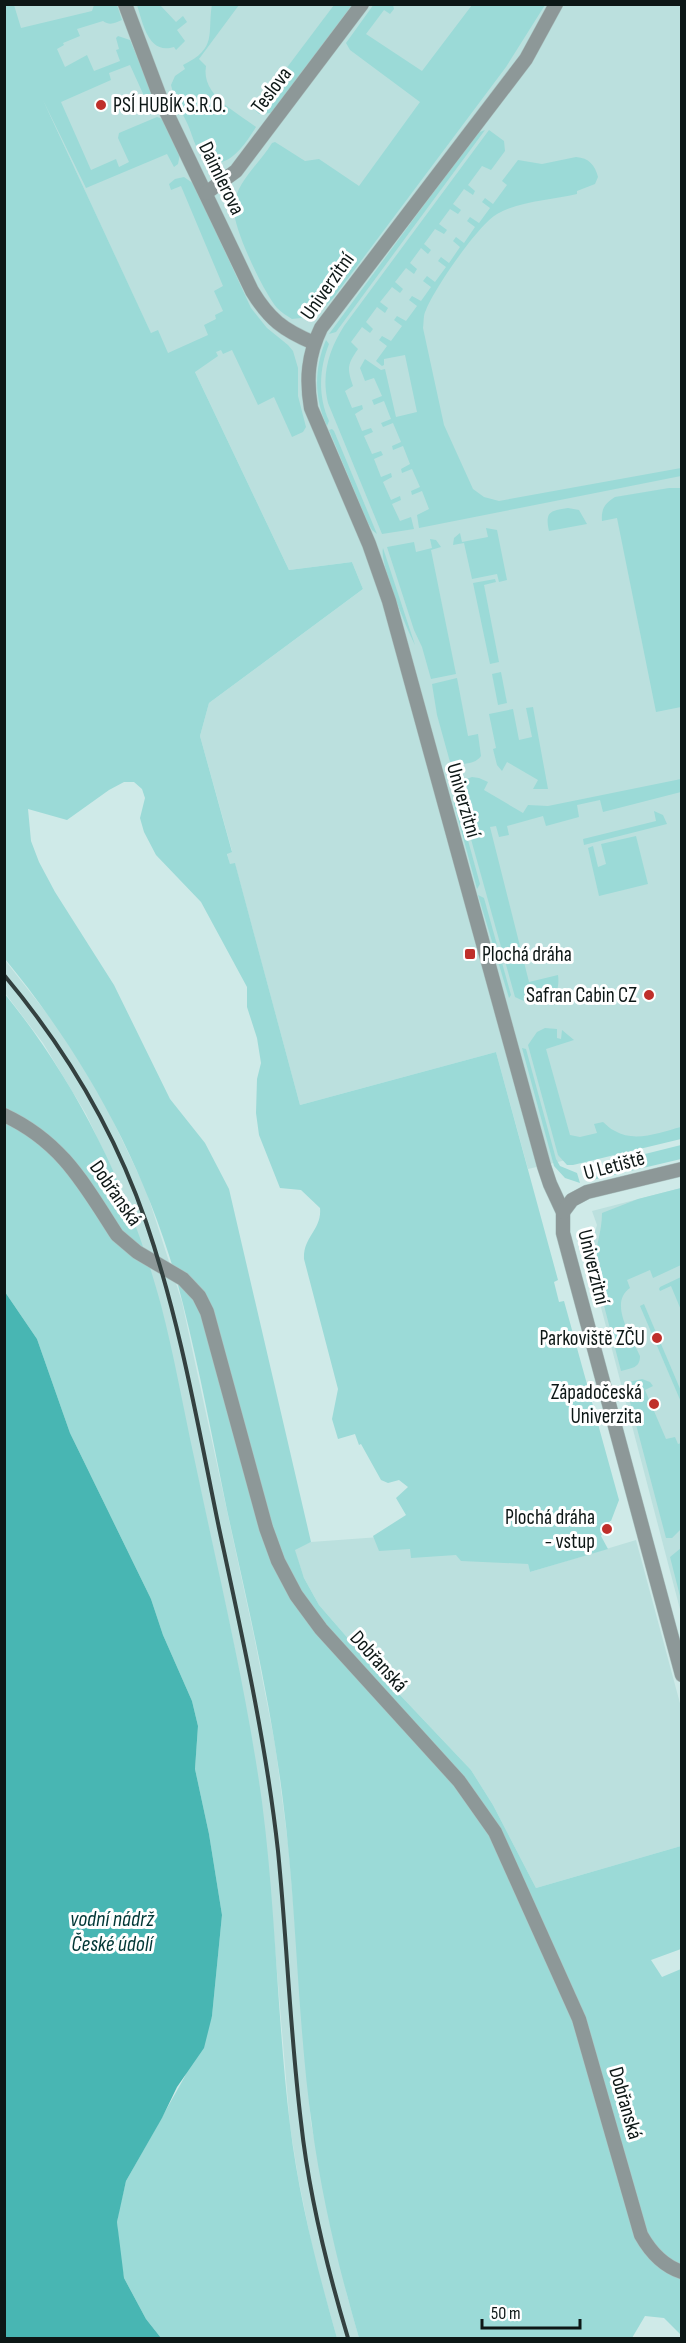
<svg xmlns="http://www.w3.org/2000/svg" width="686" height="2343" font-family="'Sofia Sans Condensed',sans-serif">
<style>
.built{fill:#bbe0de}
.green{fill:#9bdad7}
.water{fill:#48b6b3}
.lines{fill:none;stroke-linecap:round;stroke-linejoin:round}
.minor-casing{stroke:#acc4c2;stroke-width:15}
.minor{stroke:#8d9898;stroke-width:14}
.rail{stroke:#334140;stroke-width:4}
.poi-dot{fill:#bf302b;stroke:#fff;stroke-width:2}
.labels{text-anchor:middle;stroke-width:6;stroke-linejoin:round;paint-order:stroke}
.street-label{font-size:21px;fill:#0d1716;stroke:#fff}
.poi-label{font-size:21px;fill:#0d1716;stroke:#fff;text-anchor:end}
.water-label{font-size:22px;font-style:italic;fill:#013736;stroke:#fff}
</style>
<rect width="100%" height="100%" fill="#cfeae8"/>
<g class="built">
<polygon points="5,4 681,5 681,1133 528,1169 496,1052 300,1105 235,864 230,865 227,853 232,851 200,736 209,703 363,589 352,562 289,570 195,372 166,366 16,42"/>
<polygon points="4,959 60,1030 105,1104 146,1190 182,1302 254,1636 275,1744 289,1851 311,2123 347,2295 359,2338 337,2338 315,2261 298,2177 290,2126 267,1853 253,1747 233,1640 161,1308 126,1198 86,1114 43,1043 5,993"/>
<polygon points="681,1188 681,1613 592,1273 589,1251 597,1225 592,1211"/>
<polygon points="448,1532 528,1564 530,1572 636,1540 681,1707 681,1846 536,1888 493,1805 471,1770 365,1658 319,1605 304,1578 294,1549 311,1542"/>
</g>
<g class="green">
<path d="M212,4L239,5L199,59L206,66C201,95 235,111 256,127C246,143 224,178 202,155C195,148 192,134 188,125C182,112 174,99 171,85L175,76L185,69L183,65C218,48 207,34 212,4Z"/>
<path d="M374,4L393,5L394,9L390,14L384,10L366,34L422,71L472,5H545L506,67L334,297L314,319L310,317L292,319C287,316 281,312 277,308C264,293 231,225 234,206C236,182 260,163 272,143L275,142L305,161L319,159L359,186L420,102L350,50L346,43Z"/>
<path d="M4,5H14L21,28L92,11L94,5H117L122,20C115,23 110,26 103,21L77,29L80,36L63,43L64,45L57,49L65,67L87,55L94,71L120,61L116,50L119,49L116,38L118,36L130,40L153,94L151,99L138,107L145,98L130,65L109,73L111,80L61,102L91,170L116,159L119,167L129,162L118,138L119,133L157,117L165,120L180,154L178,164L174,167L167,154L86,188L43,100L151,333L158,330L168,353L208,335L204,325L216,319L215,315L223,311L214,291L223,286L181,186L171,190L169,184L175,179L184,177L194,184L251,308L267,328L288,345L293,351L298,368V396L306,427L303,432L292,437L274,397L258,405L232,350L223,354L221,350L216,352L218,356L195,372L289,570L352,562L363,589L209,703L200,736L232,852L227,854L230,864L235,863L300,1105L496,1052L558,1280L554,1282L559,1302L564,1301L619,1500L611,1521H610L601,1536L608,1549L530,1572L528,1564L461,1561L456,1555L411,1558L410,1549L379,1551L373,1536L406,1515L396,1498L408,1487L399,1480L388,1483L381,1480L361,1444L359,1445L355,1434L338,1439L332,1419L338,1389L304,1259C303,1236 322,1230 320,1208L301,1190L280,1188L259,1135L256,1113L257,1079L261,1063L257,1038L247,1007V987L201,902L156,855L144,832L140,818L145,798L142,789L134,782H124L109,790L67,820L28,809L31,841L39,862L55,892L114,985L170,1099L205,1143L229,1189L311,1542L295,1550L304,1578L319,1605L365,1658L471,1770L493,1805L536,1888L681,1846V1949L651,1960L662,1977L681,1969V2335L664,2318L645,2316L632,2338H359C339,2269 322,2199 312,2126C297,2019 297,1909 283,1801C271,1703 248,1606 227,1510C213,1441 200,1372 183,1304C151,1176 88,1060 5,959Z"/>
<path d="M137,5H160L176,22L183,16L187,22L177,30L185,41L176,50L174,47C148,55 143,23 137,5Z"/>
<polygon points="334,5 352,5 276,108 271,113 259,114 255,110"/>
<polygon points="485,130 336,332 329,334 477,133"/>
<path d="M489,130L504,141L505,151L491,170L482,166L468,185L475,191L473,195L464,189L453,204L461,210L458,214L450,209L439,224L447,230L444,234L435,229L424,244L431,250L428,254L421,248L410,263L417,269L414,274L406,268L395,282L403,289L400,293L392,287L380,302L388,308L385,313L377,307L366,322L373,329L370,333L362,327L351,342L358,349C347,365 347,368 353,386L345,391L352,408L362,405L363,409L355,414L362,431L371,428L373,432L364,436L372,454L381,451L383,455L374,459L381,477L391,473L392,477L383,482L391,500L400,496L401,500L392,504L400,521L411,517L414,529L382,534L328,403C321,374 329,350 344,326Z"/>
<path d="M576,157C589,158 595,165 598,177L595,184L577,191V194C552,200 520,201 497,214C478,225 434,289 426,310C423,315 424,322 423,328L444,425L473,489L484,497L499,501L681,468V476L419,528L417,515L429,509L422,491L412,495L411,491L420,487L412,469L402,473L401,469L410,464L403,446L393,450L392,446L401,442L393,423L383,427L381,423L391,419L384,401L374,405L372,400L382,396L374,378L365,381L360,368L365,359L381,370L385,369L396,417L417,412L405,355L384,359V365L382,366L376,361L387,346L379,340L382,336L391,341L402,326L394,320L397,316L406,321L417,306L409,300L412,296L421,301L431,287L423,281L427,276L435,282L446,267L438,261L441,257L449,263L460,247L453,241L456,237L464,243L475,227L467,221L470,217L479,223L490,208L482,202L485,198L493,204L507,185L502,181L518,160L542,164Z"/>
<path d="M326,340L329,344C319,369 318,396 329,421L327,426C314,398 314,368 326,340Z"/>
<polygon points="332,429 334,431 377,534 372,530 367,521 329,430"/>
<path d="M669,488H681V707L656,712L617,518L602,521C601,509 605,503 615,497Z"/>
<path d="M568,508L579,510L587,524L549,531C545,511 550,511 568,508Z"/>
<polygon points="486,528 497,530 507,580 499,582 497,574 472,579 464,543 453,545 454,538 460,533 462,542 488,537"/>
<polygon points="430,539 436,540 441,547 431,550 456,674 431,679 422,647 414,630 387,547 414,542 416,552 432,548"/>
<path d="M383,548L415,645C407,630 379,562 383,548Z"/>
<polygon points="495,579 496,582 484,585 499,662 490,664 473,583"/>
<polygon points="501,672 507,703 498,705 492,674"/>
<path d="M457,678L468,736L478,734L481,756C475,765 460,765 450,762L437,715L432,684Z"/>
<polygon points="533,707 548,789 533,789 538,780 507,762 502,771 497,765 493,749 496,748 489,714 513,709 519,740 532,737 526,708"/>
<path d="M472,777L479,778L488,782L484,790L523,813L528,805L548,806L681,779V792L603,812L600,800L577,805L579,817L546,826L543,816L507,826L509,835L499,837L496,826L490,827L529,982L558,975C562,1004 536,1009 515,997L457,789L466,779Z"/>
<polygon points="455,793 480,884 477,889 454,804"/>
<polygon points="654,811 663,815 667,824 584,845 583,839 656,821"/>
<polygon points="636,836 648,884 599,896 588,848 593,846 598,867 606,864 601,844"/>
<polygon points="478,895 484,898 511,995 509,998"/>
<path d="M4,993C79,1085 130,1191 161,1305C174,1355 183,1406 194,1457C218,1572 246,1686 262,1802C276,1910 277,2018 290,2125C299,2198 317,2268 337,2338H161L146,2319L124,2278L120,2256L117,2222L119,2210L126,2181L184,2078L212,2016L222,1915L209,1834L195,1769L198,1726L192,1701L163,1635L151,1599L70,1433L37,1339L5,1292Z"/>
<path d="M545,1028L557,1029V1038L561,1039L562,1030L574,1040L546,1049L570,1135L580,1137L597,1133L594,1124L603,1122C607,1125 610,1129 615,1131C635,1143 661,1132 681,1127V1139L573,1165H567L558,1155L528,1045L537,1032Z"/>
<polygon points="522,1048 526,1049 556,1159 560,1166 577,1173 580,1183 565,1178 554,1166"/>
<polygon points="681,1145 681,1159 588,1181 587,1172 593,1167"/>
<path d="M681,1188V1265L653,1278L650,1270L627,1280L630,1288C608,1303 632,1337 640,1356C640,1368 632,1368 621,1371L594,1267C595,1247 602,1233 602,1213L638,1199Z"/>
<polygon points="681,1277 681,1310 671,1286 660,1291 659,1289 660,1287"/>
<polygon points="644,1304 681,1391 681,1402 640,1306"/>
<polygon points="642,1379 650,1382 653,1386 645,1390 666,1439 675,1437 678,1444 681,1443 681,1529 672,1538 666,1538 625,1383"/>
<polygon points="681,1548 681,1600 670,1557"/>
</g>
<polygon class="water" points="5,1292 37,1339 70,1433 151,1599 163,1635 192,1701 198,1726 195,1769 209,1834 222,1915 212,2016 204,2048 177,2087 162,2118 126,2181 117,2222 124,2278 146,2319 161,2338 5,2338"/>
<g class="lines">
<defs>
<g id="minor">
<path d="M125,4L163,105L252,291C269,319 283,330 314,343"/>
<path d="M556,4L526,59L321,328C308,355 306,379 311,408L369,544L389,601L544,1166L550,1184L563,1212V1233L682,1675"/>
<polyline points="206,193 236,171 362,4"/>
<path d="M4,1115C62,1142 84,1184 117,1235L137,1252L183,1279L199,1296L207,1312L266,1528L278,1561L296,1595L321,1629L459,1781L495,1832L579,2019L641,2235C650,2251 663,2266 682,2272"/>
<polyline points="563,1212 572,1200 587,1192 682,1169"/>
</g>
</defs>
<use href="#minor" class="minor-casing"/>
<use href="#minor" class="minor"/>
<path class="rail" d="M4,975C66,1049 115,1132 146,1222C180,1321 198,1426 219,1528C242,1635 266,1742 278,1851C287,1941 290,2032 301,2122C309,2196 327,2268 348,2338"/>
</g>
<g class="poi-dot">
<circle cx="101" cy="105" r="6"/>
<rect x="464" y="948" width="12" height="12" rx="3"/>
<circle cx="649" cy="995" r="6"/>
<circle cx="657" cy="1338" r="6"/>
<circle cx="654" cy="1404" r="6"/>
<circle cx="607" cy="1529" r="6"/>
</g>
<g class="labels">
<g class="street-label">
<text transform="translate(271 90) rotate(-53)" y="7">Teslova</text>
<text transform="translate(222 178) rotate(64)" y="7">Daimlerova</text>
<text transform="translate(327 286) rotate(-55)" y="7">Univerzitní</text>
<text transform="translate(464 800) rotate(74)" y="7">Univerzitní</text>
<text transform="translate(614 1165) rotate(-15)" y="7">U Letiště</text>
<text transform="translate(116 1193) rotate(55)" y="7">Dobřanská</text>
<text transform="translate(594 1267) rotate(76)" y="7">Univerzitní</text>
<text transform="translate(379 1661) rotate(48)" y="7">Dobřanská</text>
<text transform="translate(626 2103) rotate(74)" y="7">Dobřanská</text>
</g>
<g class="poi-label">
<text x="113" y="112" text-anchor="start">PSÍ HUBÍK S.R.O.</text>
<text x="482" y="961" text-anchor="start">Plochá dráha</text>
<text x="637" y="1002">Safran Cabin CZ</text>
<text x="645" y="1345">Parkoviště ZČU</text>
<text x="642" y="1399">Západočeská<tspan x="642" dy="24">Univerzita</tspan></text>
<text x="595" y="1524">Plochá dráha<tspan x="595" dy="24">- vstup</tspan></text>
</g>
<g class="water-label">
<text x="112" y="1926">vodní nádrž<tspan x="112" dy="25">České údolí</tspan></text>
</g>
</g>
<rect width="686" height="2343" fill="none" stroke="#0d1716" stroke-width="12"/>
<path d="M482 2319v9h98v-9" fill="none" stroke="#0d1716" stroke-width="3"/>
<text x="491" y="2319" font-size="18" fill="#0d1716" stroke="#ffffff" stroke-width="4.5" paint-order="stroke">50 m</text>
</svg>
